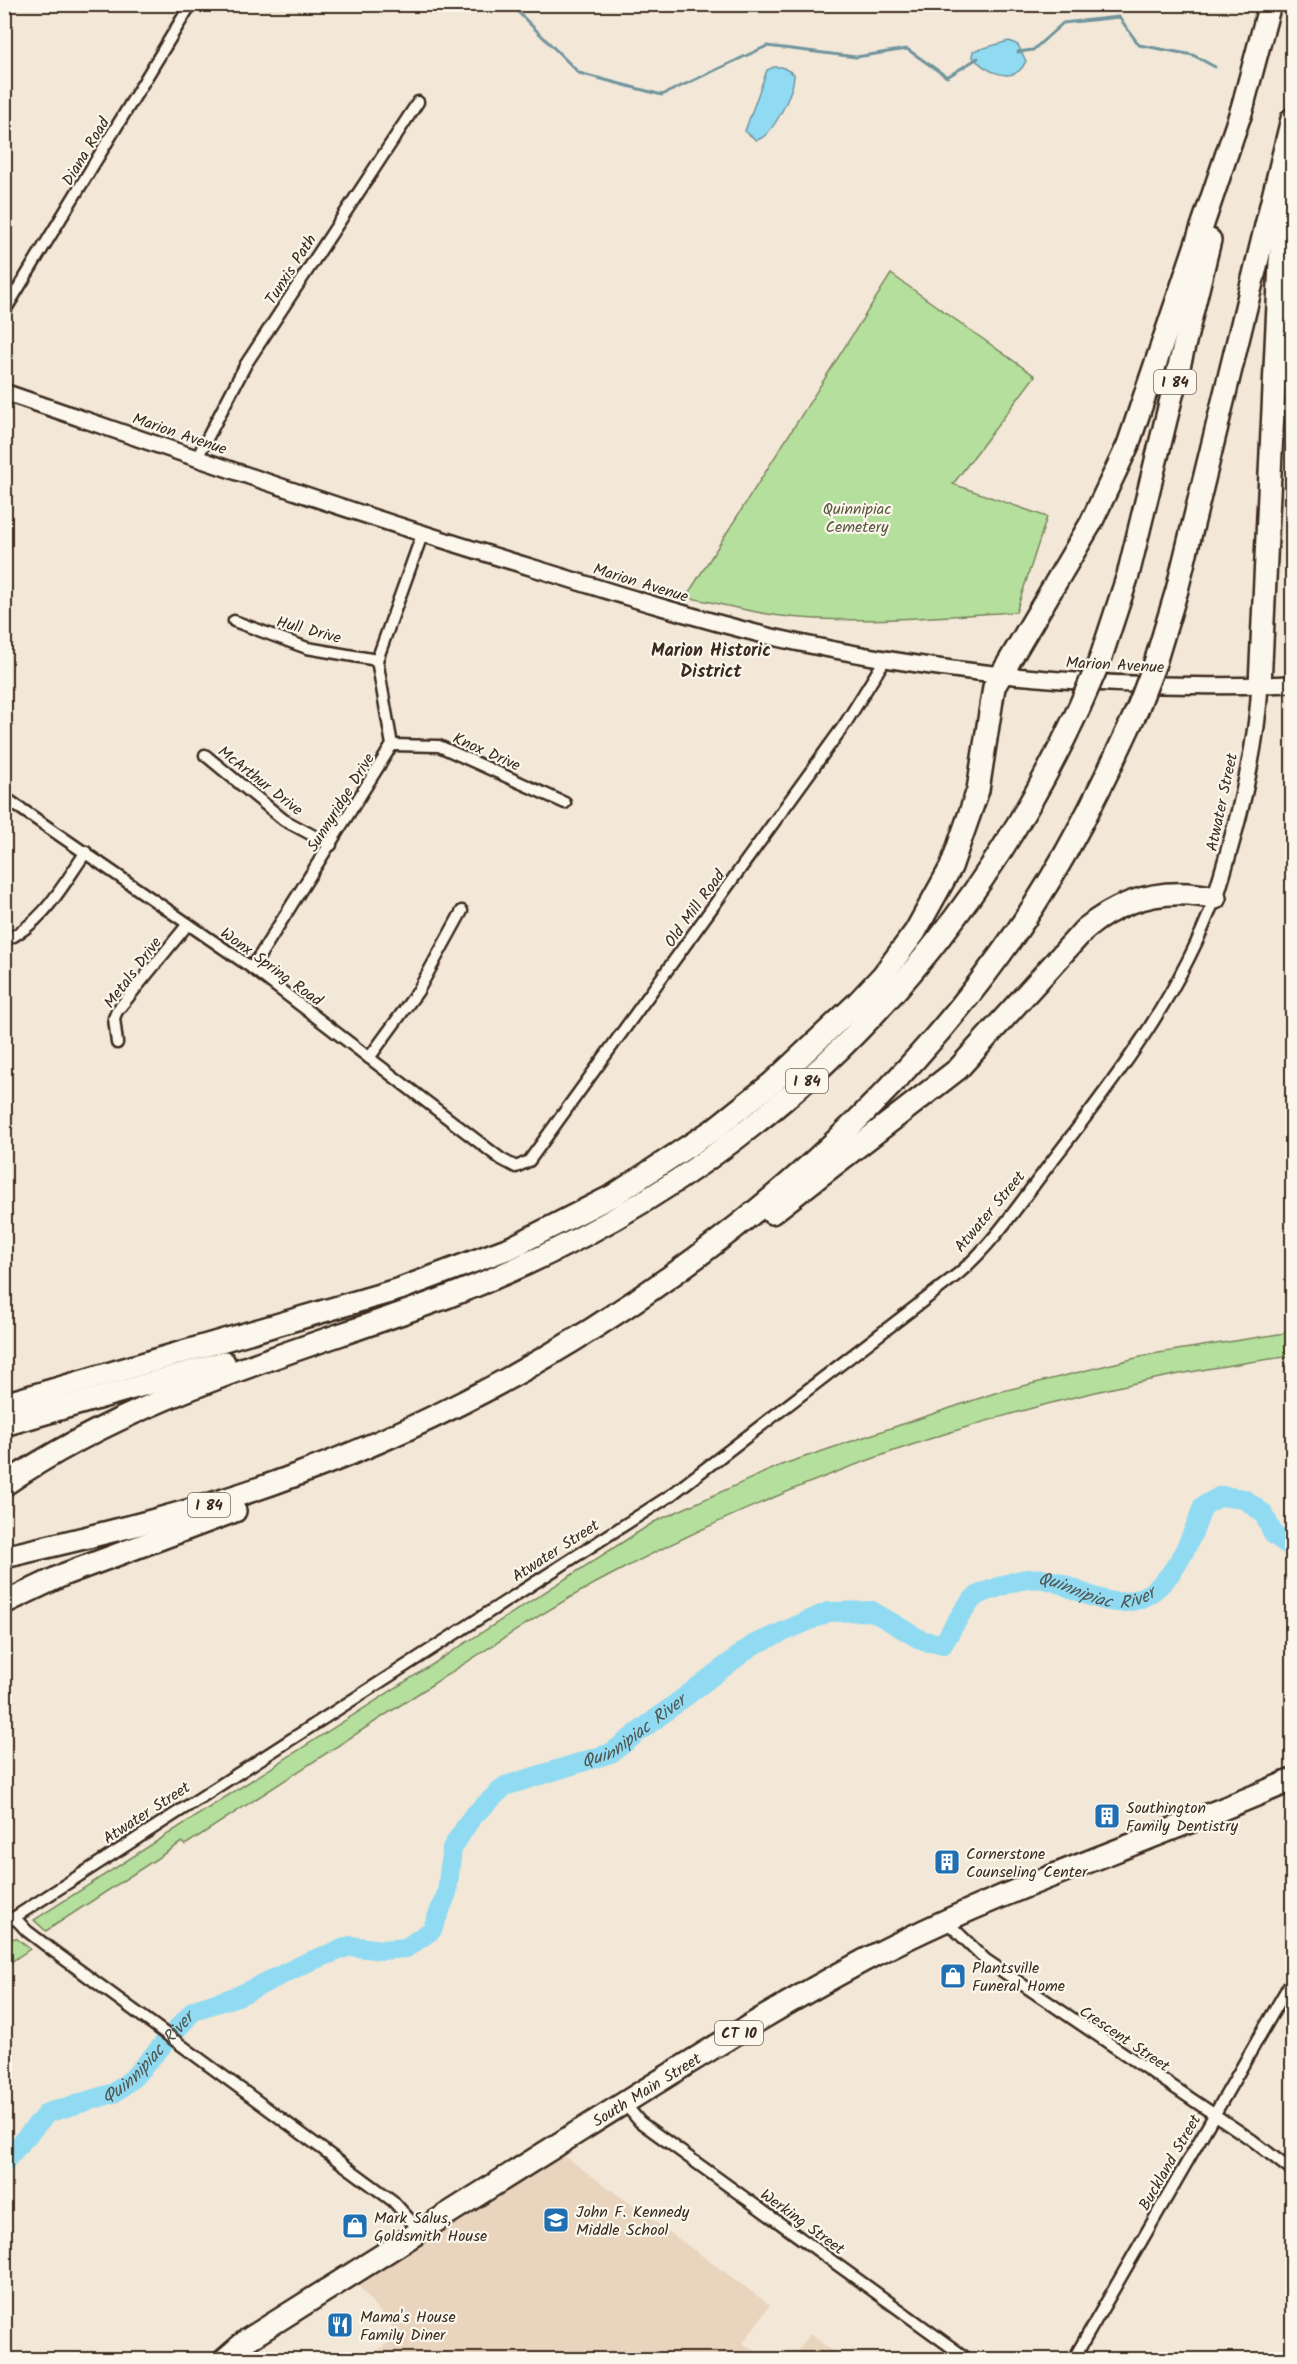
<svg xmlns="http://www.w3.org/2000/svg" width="1297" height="2364" font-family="Kalam,sans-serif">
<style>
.built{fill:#e9d4be}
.green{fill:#b5df9c;stroke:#78845d;stroke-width:1.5}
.water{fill:#91dbf2;stroke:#6f949d;stroke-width:1.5}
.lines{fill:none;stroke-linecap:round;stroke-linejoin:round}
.stream{stroke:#6f949d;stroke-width:3}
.river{stroke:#91dbf2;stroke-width:20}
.street-casing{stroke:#3b2a1e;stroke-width:15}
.secondary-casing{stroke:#3b2a1e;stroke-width:20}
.highway-casing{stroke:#3b2a1e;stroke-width:26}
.street{stroke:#fbf7ec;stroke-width:10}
.secondary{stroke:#fbf7ec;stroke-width:15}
.highway{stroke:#fbf7ec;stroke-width:21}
.highway-bridge-casing{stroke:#3b2a1e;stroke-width:26;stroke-linecap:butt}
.highway-bridge{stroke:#fbf7ec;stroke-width:21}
.labels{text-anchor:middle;stroke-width:4.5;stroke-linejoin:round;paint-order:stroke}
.shield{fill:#fbf7ec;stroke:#75685c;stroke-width:1.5}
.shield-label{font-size:15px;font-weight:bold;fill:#3b2a1e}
.street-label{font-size:16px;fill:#3b2a1e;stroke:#fbf7ec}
.park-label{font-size:16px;fill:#5a573e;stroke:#fbf7ec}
.poi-label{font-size:16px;fill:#3b2a1e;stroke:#fbf7ec;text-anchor:start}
.neighbourhood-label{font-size:18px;font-weight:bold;fill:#3b2a1e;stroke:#fbf7ec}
.water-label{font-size:18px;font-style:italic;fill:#505653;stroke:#fbf7ec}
</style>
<rect width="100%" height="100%" fill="#f3e7d7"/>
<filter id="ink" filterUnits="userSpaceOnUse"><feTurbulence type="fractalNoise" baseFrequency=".0167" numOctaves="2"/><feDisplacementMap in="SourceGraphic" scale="12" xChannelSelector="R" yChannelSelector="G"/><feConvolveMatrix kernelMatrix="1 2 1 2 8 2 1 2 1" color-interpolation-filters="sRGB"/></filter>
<g filter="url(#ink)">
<g class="built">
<polygon points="563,2155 770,2305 743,2343 766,2359 365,2359 399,2336 358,2285"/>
<polygon points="810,2334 830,2349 845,2359 792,2359"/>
</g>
<g class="green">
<path d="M891,274L1035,376L953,484L1047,517L1016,612C939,616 858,625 781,616C749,612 717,603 686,597Z"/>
<path d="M1292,1332V1356C1055,1387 823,1462 611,1575C549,1607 491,1647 433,1684C350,1738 267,1792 185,1845L182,1842L46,1931L34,1920L654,1522L781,1465L995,1393L1152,1354Z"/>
<polygon points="16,1938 30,1949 5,1966 5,1940"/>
</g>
<g class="water">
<path d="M1009,41L1018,45L1026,61C1015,87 984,71 972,56L973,51Z"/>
<path d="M774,67H782L794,74C795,90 772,138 756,140L745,131L767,70Z"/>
</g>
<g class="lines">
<g class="stream">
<polyline points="510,4 579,73 662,95 767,46 856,57 907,49 947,77 978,58"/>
<polyline points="1018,52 1033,50 1063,23 1119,17 1139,45 1193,55 1215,67"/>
</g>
<path class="river" id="s1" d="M4,2162L47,2113L114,2093L133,2078L194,2010L238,1996L308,1962L350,1946L382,1950L406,1948L432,1930L447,1893L452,1848L472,1817L505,1786L611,1753L753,1645L828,1612L872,1611L923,1641L943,1644C952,1630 961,1610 974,1598C979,1593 991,1590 999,1587C1052,1565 1062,1591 1108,1601C1163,1612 1189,1547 1203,1506L1221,1496L1244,1499L1263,1513L1274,1535L1292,1548"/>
<defs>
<g id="street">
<polyline points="4,312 191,4"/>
<polyline points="197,458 246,364 418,102"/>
<polyline points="234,621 307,648 377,660"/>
<polyline points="392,745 439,746 565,803"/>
<polyline points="205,755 284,820 331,845"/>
<polyline points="4,797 252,968 501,1159 516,1167 529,1161 845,724 886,658"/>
<path d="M4,941C44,923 62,886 86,852"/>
<polyline points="252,968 392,745 377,660 422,535"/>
<polyline points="117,1043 114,1018 117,1011 188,924"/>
<polyline points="369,1058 418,991 462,911"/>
<polyline points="15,1918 27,1931 52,1950 393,2201 420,2231"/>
<polyline points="947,1922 986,1960 1252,2140 1292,2171"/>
<path d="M4,1924L671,1495L958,1274C994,1243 1020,1203 1049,1165C1114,1081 1178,999 1215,898"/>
<polyline points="624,2103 640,2122 969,2360"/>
<polyline points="1073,2360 1292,1980"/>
</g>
<g id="secondary">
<path d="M4,392C182,453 358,515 537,569C614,593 690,617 768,636C939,675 1118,691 1292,684"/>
<path d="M1215,898C1236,830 1256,756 1260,685"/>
</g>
<g id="highway">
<polyline points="1240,116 1270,4"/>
<polyline points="1100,660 1128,575 1210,240"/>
<polyline points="1155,663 1177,590 1292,119"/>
<polyline points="1260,685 1280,262 1287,189"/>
<path d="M772,1213L958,1069L1085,929C1123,898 1167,887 1215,898"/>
<polyline points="4,1404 400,1289 512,1247 614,1195 713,1130 772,1083 855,1005 883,975 915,932 951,867 978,790 994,687 1091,523 1128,445 1244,103"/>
<polyline points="4,1425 224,1362"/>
<path d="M4,1485C138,1393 296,1353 447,1297C733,1189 951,985 1079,708"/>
<path d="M4,1557C103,1534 201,1511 296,1475C576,1372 846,1177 1017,931C1065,862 1102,786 1137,710"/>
<polyline points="4,1603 65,1574 235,1511"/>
<path id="s2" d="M224,2360L247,2340C358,2270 469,2200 581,2130C674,2072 766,2013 863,1961C1001,1888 1150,1842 1292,1780"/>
</g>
</defs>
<use href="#street" class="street-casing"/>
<use href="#secondary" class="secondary-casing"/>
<use href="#highway" class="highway-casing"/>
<use href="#street" class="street"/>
<use href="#secondary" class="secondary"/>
<use href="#highway" class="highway"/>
<defs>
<g id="highway-bridge">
<polyline points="1079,708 1100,660"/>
<polyline points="1137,710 1155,663"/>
</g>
</defs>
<use href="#highway-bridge" class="highway-bridge-casing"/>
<use href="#highway-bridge" class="highway-bridge"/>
</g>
</g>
<defs>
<symbol id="building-square" viewBox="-11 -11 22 22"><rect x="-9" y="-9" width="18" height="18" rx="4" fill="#1f6fb2" stroke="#fbf7ec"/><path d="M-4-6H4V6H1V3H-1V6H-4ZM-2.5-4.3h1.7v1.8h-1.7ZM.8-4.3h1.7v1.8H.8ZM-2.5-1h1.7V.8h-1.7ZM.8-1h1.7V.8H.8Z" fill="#fff"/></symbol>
<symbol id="shop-square" viewBox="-11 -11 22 22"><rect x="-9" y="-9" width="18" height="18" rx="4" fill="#1f6fb2" stroke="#fbf7ec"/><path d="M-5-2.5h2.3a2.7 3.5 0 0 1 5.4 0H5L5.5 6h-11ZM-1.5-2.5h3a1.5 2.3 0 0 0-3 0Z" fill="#fff"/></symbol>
<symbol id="school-square" viewBox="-11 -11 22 22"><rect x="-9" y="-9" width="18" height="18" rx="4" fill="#1f6fb2" stroke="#fbf7ec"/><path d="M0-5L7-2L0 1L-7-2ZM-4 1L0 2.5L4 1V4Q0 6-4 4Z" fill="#fff"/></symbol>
<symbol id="restaurant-square" viewBox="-11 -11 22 22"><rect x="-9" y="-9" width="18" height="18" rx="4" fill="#1f6fb2" stroke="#fbf7ec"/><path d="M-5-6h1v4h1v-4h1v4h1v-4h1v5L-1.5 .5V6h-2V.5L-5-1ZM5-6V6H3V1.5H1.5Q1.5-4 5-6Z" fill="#fff"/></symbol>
</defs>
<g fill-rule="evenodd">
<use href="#building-square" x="1092" y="1801" width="30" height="30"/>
<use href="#building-square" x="932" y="1847" width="30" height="30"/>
<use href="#shop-square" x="938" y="1961" width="30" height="30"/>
<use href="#school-square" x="541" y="2205" width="30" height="30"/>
<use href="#shop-square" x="340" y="2211" width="30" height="30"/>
<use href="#restaurant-square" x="325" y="2310" width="30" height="30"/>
</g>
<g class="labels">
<g class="shield">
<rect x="1154" y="370" width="42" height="24" rx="4.5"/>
<rect x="786" y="1069" width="42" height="24" rx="4.5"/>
<rect x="188" y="1493" width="42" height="24" rx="4.5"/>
<rect x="715" y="2021" width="48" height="24" rx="4.5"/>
</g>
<g class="shield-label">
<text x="1175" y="387">I 84</text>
<text x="807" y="1086">I 84</text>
<text x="209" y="1510">I 84</text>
<text x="739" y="2038">CT 10</text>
</g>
<g class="street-label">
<text transform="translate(85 151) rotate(-59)" y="6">Diana Road</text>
<text transform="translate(290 269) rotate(-57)" y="6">Tunxis Path</text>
<text transform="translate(180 433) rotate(19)" y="6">Marion Avenue</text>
<text transform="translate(641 582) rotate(17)" y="6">Marion Avenue</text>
<text transform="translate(309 629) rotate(15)" y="6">Hull Drive</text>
<text transform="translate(1115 664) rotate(3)" y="6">Marion Avenue</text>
<text transform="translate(487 751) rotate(24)" y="6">Knox Drive</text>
<text transform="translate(261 780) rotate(38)" y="6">McArthur Drive</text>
<text transform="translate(340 802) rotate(-58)" y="6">Sunnyridge Drive</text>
<text transform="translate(1221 802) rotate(-78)" y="6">Atwater Street</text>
<text transform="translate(694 908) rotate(-54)" y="6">Old Mill Road</text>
<text transform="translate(272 966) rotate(36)" y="6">Wonx Spring Road</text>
<text transform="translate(132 972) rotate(-53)" y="6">Metals Drive</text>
<text transform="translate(989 1211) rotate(-50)" y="6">Atwater Street</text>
<text transform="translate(555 1550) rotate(-33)" y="6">Atwater Street</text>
<text transform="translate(146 1812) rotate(-33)" y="6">Atwater Street</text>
<text transform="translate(1125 2038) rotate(34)" y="6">Crescent Street</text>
<text dy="6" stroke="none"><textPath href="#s2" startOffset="502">South Main Street</textPath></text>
<text transform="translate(1169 2162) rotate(-60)" y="6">Buckland Street</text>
<text transform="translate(803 2221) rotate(36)" y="6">Werking Street</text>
</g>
<g class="park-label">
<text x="857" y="514">Quinnipiac<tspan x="857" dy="18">Cemetery</tspan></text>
</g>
<g class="poi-label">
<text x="1126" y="1813">Southington<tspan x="1126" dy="18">Family Dentistry</tspan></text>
<text x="966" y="1859">Cornerstone<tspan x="966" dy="18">Counseling Center</tspan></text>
<text x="972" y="1973">Plantsville<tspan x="972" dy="18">Funeral Home</tspan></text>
<text x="576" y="2217">John F. Kennedy<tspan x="576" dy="18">Middle School</tspan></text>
<text x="374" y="2223">Mark Salus,<tspan x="374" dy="18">Goldsmith House</tspan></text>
<text x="360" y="2322">Mama's House<tspan x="360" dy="18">Family Diner</tspan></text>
</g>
<g class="neighbourhood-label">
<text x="711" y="656">Marion Historic<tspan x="711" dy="21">District</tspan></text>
</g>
<g class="water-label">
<text dy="6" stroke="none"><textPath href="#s1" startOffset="1354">Quinnipiac River</textPath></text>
<text dy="6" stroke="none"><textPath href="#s1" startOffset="816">Quinnipiac River</textPath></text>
<text dy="6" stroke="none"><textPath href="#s1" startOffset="184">Quinnipiac River</textPath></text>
</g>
</g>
<rect width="1297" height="2364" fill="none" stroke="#fbf7ec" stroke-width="24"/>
<rect x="12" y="12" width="1273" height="2340" fill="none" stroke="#3b2a1e" stroke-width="2" filter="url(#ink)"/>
</svg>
